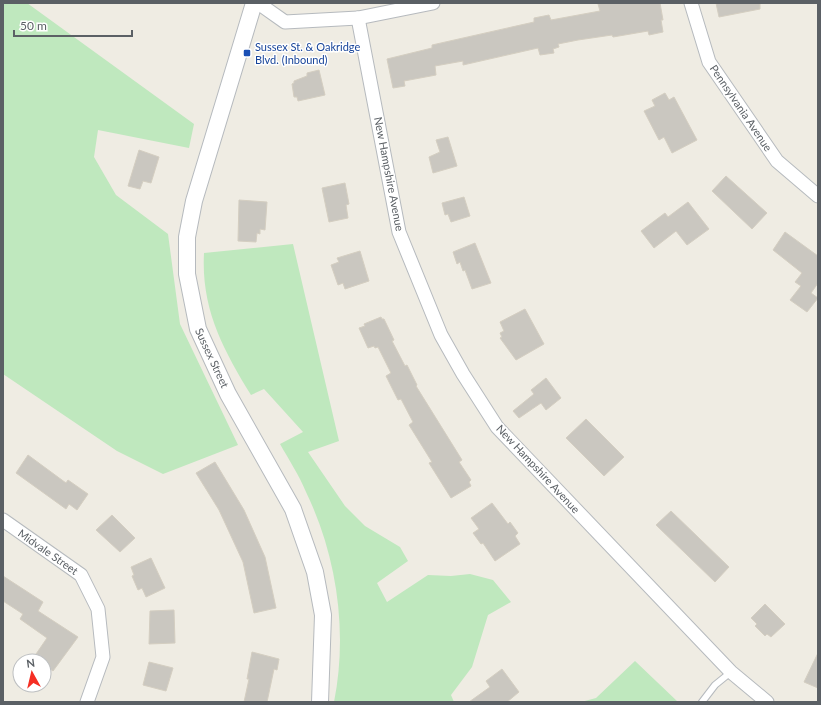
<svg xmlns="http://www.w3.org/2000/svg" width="821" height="705" font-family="Lato,sans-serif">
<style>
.green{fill:#bfe8be}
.building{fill:#cac7c0;stroke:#d4cec1}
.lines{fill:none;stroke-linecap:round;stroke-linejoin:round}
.service-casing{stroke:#b6babe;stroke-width:8}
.minor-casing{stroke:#b6babe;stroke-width:15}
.tertiary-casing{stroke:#b6babe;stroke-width:18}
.service{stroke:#fff;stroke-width:6}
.minor{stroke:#fff;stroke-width:13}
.tertiary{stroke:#fff;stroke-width:16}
.transit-dot{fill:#1a4fb4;stroke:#fff;stroke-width:1.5}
.labels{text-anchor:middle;stroke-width:3;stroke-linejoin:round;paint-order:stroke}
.transit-label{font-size:11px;fill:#164399;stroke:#fff;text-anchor:start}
.street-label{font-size:11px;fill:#5b6065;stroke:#fff}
</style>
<rect width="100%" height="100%" fill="#efece3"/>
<g class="green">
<polygon points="3,3 27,3 194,124 189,148 98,130 94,157 116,195 168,234 180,324 238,445 163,474 117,451 3,374"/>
<path d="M293,244L339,441L308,452L345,506L365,526L400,547L408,561L377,583L387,602L428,575L451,576L470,574L493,580L511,602L488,615L472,667L451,695L454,702H334C348,632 337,556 306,492C299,475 289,460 280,444L303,432L264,389L251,395C223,349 201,309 204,253Z"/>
<polygon points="635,661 678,702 581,702 596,698"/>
</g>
<g class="building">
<polygon points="605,3 660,3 663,20 661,20 663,32 649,35 648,31 613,37 612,35 578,40 558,44 559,47 553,49 554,53 540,55 538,48 463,65 463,61 435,66 436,75 404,81 405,86 393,88 387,59 432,48 432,45 534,22 534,18 549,15 551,20 600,11 598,4"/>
<polygon points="716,3 760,3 760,9 719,17"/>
<polygon points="319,70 325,95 298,101 297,97 294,97 292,84 294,83 294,81 307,76 307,73"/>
<polygon points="665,93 669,100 674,97 697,140 672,153 664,137 659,140 644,111 655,106 652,100"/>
<polygon points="448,137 457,166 433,173 429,157 440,152 436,140"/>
<polygon points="139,150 159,157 151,183 143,181 140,189 128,186"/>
<polygon points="726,176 767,213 752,229 712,191"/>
<polygon points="345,183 349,204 346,205 348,218 329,222 322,188"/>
<polygon points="464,197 470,216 451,222 448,214 445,215 442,203"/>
<polygon points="239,200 267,202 265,230 260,229 260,234 257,233 256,242 238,241"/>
<polygon points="688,202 709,229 687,245 676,231 654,248 641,231 665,213 668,217"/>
<polygon points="785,232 818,256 818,283 811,293 818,298 807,312 790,300 801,286 795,282 802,273 773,250"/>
<polygon points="475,243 491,283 472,289 465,270 463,271 460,262 457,264 453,252"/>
<polygon points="360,251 369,281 345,289 343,283 338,285 331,265 339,262 337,258"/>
<polygon points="525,309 544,344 516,360 500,338 502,337 500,333 504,331 500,322"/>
<polygon points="381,317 382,319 384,319 394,340 392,341 405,366 407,365 417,385 416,386 462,460 459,462 471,480 469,482 471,486 451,498 429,463 432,462 409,425 413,422 401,399 398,400 386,376 391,373 378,347 375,348 374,346 368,348 359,328 365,326 364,324"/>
<polygon points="546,378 561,398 546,410 541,403 519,418 513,411 534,394 531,390"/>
<polygon points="586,419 624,457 604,476 566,438"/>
<polygon points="28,455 66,483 68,480 88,494 77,510 69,504 66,509 16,473"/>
<polygon points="215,462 244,510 265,557 276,608 254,613 243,562 219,510 196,473"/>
<polygon points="492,503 508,524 510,522 518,533 515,536 520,544 495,561 483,543 481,544 473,533 479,529 471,518"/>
<polygon points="671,511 729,567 715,582 656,525"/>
<polygon points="112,515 135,538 120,552 96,530"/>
<polygon points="151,558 165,588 146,597 142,588 138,590 132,576 134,575 131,567"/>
<polygon points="3,576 43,602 38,611 78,637 53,671 44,664 44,661 39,661 34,657 47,638 20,619 23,614 3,601"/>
<polygon points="765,604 785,624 771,637 767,634 765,636 755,626 757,624 751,618"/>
<polygon points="174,610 175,643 149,644 150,611"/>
<polygon points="252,652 279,659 277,670 274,669 267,702 244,702 249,679 247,679"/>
<polygon points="818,653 818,688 804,682"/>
<polygon points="149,662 173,668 166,691 143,685"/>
<polygon points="502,669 519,692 507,702 469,702 490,687 486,681"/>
</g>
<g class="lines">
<defs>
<polyline id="service" points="702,702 715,685 731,672"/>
<g id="minor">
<polyline points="258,3 285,22 358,18 433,3"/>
<polyline points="691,3 709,62 777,161 818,196"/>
<polyline points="358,18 399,232 441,335 463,374 497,427 731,672 767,702"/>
<polyline points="3,520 81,575 98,609 103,657 87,702"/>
</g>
<polyline id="tertiary" points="254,3 194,201 187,237 187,274 198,329 228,394 293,509 315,572 323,615 320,702"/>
</defs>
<use href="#service" class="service-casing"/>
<use href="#minor" class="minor-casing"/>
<use href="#tertiary" class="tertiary-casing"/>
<use href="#service" class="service"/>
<use href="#minor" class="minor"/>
<use href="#tertiary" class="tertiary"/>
</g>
<rect class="transit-dot" x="243" y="49" width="8" height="8" rx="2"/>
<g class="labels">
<g class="transit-label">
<text x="255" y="51">Sussex St. &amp; Oakridge<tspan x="255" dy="13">Blvd. (Inbound)</tspan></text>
</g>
<g class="street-label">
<text transform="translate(741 108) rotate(56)" y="4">Pennsylvania Avenue</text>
<text transform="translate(389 174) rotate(79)" y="4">New Hampshire Avenue</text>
<text transform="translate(212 358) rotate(65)" y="4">Sussex Street</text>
<text transform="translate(538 469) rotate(47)" y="4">New Hampshire Avenue</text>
<text transform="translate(48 552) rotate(35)" y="4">Midvale Street</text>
</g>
</g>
<rect width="821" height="705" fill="none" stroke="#5b6065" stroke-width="8"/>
<g transform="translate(32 673) rotate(352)"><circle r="19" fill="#ffffff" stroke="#bdbfc1"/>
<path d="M0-3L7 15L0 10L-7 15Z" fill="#f52e23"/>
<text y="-6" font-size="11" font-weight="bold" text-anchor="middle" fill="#5b6065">N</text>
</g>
<path d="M14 30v6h118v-6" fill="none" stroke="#5b6065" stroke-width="2"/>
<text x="20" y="30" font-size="12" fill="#5b6065" stroke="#ffffff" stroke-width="3" paint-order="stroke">50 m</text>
</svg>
